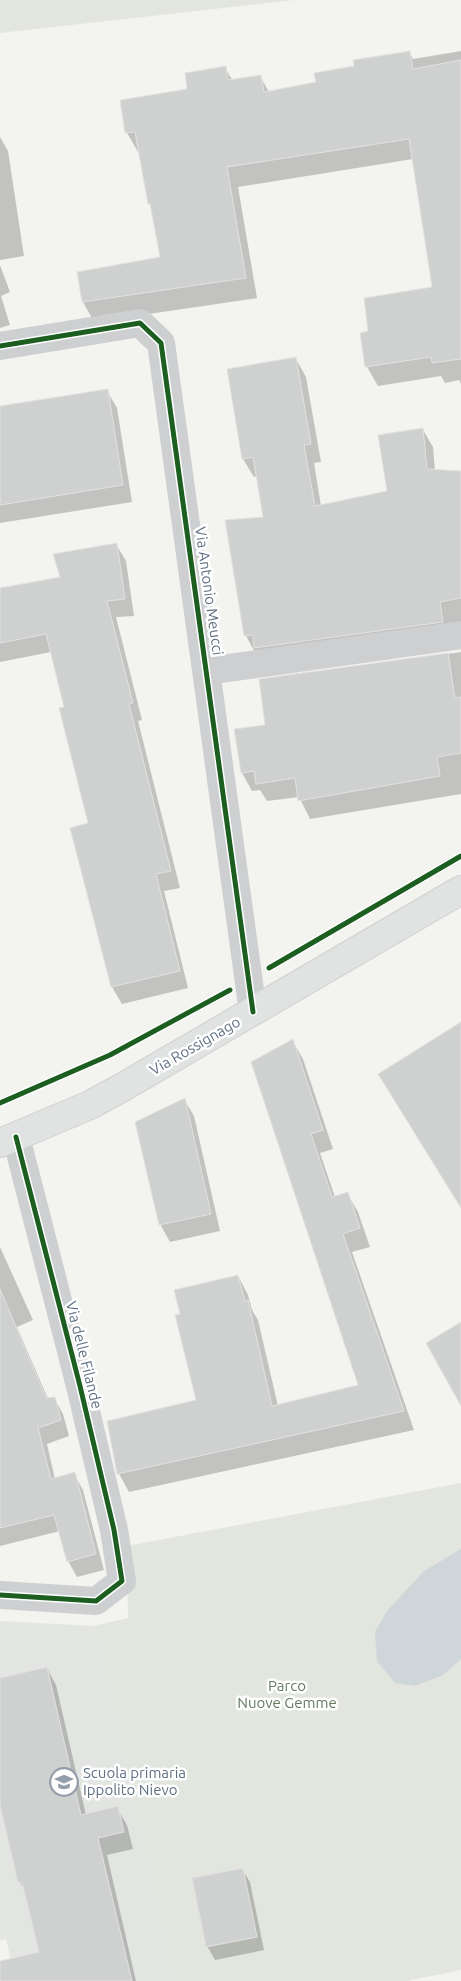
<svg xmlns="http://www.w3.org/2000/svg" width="461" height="1981" font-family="Ubuntu,sans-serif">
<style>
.built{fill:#e3e5e3}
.green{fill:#e2e6de}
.water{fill:#ced6d9}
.shadow{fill:#0003}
.building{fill:#cfd0d0;stroke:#e2e2e0}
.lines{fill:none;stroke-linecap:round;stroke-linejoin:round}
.secondary-casing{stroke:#cfd1d1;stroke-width:30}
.street{stroke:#cecfd0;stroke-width:28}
.secondary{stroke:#e1e2e2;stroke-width:28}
.cycleway-casing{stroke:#fff;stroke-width:8}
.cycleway{stroke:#1b5e20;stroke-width:5}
.labels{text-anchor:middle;stroke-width:5;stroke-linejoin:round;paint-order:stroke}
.street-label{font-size:15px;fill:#607184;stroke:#fff}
.park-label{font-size:15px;fill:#637a60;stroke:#fff}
.poi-label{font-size:15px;fill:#607184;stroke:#fff;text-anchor:start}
</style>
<rect width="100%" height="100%" fill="#f3f3f0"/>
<polygon class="built" points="0,1621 94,1626 173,1981 16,1981 6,1939 0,1940"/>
<g class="green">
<polygon points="0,0 294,0 0,33"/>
<polygon points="461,1483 461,1970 406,1981 173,1981 94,1626 128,1618 127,1546"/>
</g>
<polygon class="water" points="461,1549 461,1659 443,1675 415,1686 395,1683 377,1661 375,1632 387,1611 424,1571"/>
<g class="shadow">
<polygon points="461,51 461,384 459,380 445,383 441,376 378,386 367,367 361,334 370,332 434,288 413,159 238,187 257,298 94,322 83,302 78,273 161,258 140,152 138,152 127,133 121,101 188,90 225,68 233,81 260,76 269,92 318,83 355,67 409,52 413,59"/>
<polygon points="0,137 8,151 24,256 0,260"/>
<polygon points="0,265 10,292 1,296 10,325 0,328"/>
<polygon points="296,359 306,377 321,462 314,463 321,506 388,492 423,430 433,447 435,471 461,471 461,638 256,654 246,636 227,521 264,518 257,476 254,477 243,459"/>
<polygon points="107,391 117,408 132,502 0,523 0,407"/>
<polygon points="116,544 126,561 134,616 116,617 142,720 138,721 180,888 164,891 188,988 122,1004 112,987 72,829 89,824 66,708 51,652 0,662 0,589 62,578"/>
<polygon points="461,652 461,794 310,819 299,797 267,801 260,790 252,791 242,773 266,726 260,681"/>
<polygon points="292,1040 303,1059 333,1149 320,1153 335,1197 347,1193 358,1212 370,1247 352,1252 414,1430 129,1492 119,1474 109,1422 197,1401 238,1276 248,1295 252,1310 258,1320 278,1406 359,1386"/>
<polygon points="184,1099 194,1116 220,1231 170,1242 160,1224"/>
<polygon points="0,1247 33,1320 17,1327 48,1399 54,1398 63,1414 69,1436 47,1444 55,1479 74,1474 83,1490 104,1570 77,1577 68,1561 60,1531 0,1546"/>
<polygon points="47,1668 56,1685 86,1815 117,1808 127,1825 133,1849 107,1855 136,1981 0,1981 0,1962 41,1953 27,1895 20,1882 0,1801 0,1679"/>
<polygon points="242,1869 250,1882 264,1950 215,1960 207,1946"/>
</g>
<g class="building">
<polygon points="410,51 413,69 461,60 461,359 432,363 431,357 365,367 360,333 368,331 364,298 432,287 409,139 227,167 246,278 82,302 77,272 160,257 150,204 148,204 135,132 125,133 120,100 187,89 185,73 226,66 228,80 261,75 264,92 316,82 314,73 354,66 353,60"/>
<polygon points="296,357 311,444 304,445 315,506 387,491 378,435 423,428 427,469 461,471 461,598 440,602 443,622 254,648 253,635 244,636 225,520 263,517 253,457 242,459 227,369"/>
<polygon points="108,389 123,485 0,505 0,406"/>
<polygon points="117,543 125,599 107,601 133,703 129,704 171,871 156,874 180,971 111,987 70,828 88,823 59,708 64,707 46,634 0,643 0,588 60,577 53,554"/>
<polygon points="448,653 455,698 461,697 461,753 437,757 440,776 298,801 295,778 256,784 254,771 241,773 234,729 265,725 259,679"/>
<polygon points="461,1022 461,1208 378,1074"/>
<polygon points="293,1039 323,1130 311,1134 332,1197 348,1192 360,1228 343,1234 404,1411 117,1474 107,1421 196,1400 175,1315 180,1314 174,1290 238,1275 245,1301 248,1300 272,1406 358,1385 251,1062"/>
<polygon points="185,1098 211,1214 159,1225 135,1122"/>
<polygon points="0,1289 46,1398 55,1397 61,1420 38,1428 51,1479 75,1472 96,1554 67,1562 54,1515 0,1528"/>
<polygon points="461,1322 461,1406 426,1343"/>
<polygon points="47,1667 81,1815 118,1806 124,1832 98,1838 132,1981 0,1981 0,1961 39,1952 22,1882 18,1883 0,1806 0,1678"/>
<polygon points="243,1868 257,1937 206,1947 192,1878"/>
</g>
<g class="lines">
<defs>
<polyline id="secondary" points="0,1143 90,1105 123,1087 461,890"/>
</defs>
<use href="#secondary" class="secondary-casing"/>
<g class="street">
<polyline points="0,346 140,323 161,343 253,1012"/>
<polyline points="207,671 461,635"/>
<polyline points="0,1595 96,1601 122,1581 114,1530 80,1386 16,1137"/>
</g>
<use href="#secondary" class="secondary"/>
<defs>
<g id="cycleway">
<polyline points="0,346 140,323 161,343 253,1012"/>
<polyline points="269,968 461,856"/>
<polyline points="0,1103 110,1055 230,990"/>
<polyline points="0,1595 96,1601 122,1581 114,1530 80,1386 16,1137"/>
</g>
</defs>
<use href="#cycleway" class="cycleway-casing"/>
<use href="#cycleway" class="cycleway"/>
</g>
<defs>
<symbol id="school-ring" viewBox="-11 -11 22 22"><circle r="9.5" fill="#fff" stroke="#939eaa" stroke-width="1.5"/><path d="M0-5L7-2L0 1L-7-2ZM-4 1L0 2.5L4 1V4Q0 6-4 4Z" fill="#939eaa"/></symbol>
</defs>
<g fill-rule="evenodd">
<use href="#school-ring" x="48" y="1766" width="32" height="32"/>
</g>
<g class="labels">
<g class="street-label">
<text transform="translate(209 591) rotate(82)" y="5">Via Antonio Meucci</text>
<text transform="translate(195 1046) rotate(-30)" y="5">Via Rossignago</text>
<text transform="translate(84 1355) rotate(76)" y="5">Via delle Filande</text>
</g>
<g class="park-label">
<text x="287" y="1691">Parco<tspan x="287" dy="17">Nuove Gemme</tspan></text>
</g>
<g class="poi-label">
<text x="83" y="1778">Scuola primaria<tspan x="83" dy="17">Ippolito Nievo</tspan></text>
</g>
</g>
</svg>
